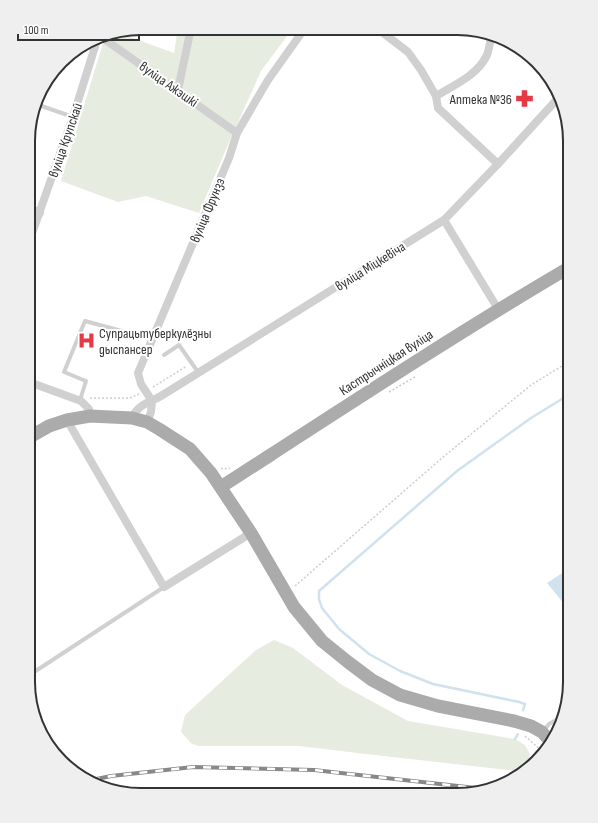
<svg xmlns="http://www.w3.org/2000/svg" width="598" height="823" font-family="'Sofia Sans Condensed',sans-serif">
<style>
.green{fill:#e6ecdf}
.water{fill:#cfe2ee}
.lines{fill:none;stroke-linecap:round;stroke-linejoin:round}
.stream{stroke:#cfe2ee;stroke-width:2.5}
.path{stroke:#cdcdcd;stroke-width:1.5;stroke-dasharray:2 2;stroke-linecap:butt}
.service{stroke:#d0d0d0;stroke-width:4}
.minor{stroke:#d0d0d0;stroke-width:8}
.primary{stroke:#ababab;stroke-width:13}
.rail-casing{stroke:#888;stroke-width:4}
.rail{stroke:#fff;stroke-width:2.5;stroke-dasharray:8;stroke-linecap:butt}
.labels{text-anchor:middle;stroke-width:4;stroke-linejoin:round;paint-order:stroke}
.street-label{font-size:14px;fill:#333;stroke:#fff}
.poi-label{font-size:14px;fill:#333;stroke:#fff;text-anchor:end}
.rim{fill:none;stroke:#333;stroke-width:2}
</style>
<rect width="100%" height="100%" fill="#fff"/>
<g class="green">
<polygon points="178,28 293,28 261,71 227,147 199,213 146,196 118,202 61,181 103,43 97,38 104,34 130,30 130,37 174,53"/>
<polygon points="274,640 293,648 342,685 408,721 515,739 525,745 530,754 528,763 517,771 366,754 299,746 199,746 192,744 181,732 185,715 256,650"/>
</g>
<polygon class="water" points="570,568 570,611 547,583"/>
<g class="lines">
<g class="stream">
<polyline points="523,710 525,704 519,702 433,684 400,671 369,654 339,629 322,608 319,599 319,591 457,471 531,418 570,394"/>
<polyline points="515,739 518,734"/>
</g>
<g class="path">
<polyline points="153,387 187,366"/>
<polyline points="389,392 415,377"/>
<polyline points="90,398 130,398 139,394"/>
<polyline points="221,468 223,469 230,468"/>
<polyline points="295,586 442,458 531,385 570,361"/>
<polyline points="525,736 543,752"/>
</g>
<g class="service">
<polyline points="36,104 73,117"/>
<polyline points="164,355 179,345 198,372"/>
<polyline points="80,400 86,381 64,372 85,321 140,336"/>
<polyline points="28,676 164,587"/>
<polyline points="544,730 549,724 560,718"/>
</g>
<g class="minor">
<polyline points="378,29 408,52 421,70 436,96 438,108 498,164"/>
<polyline points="100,36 237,133"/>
<polyline points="178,90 191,28"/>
<path d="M436,96C454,85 478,75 487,55C489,50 490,42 491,37"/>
<polyline points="29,208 40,213"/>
<polyline points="444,220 498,309"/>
<polyline points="29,242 73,117 98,37"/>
<polyline points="29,382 81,401 89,409 90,416"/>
<polyline points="152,401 141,384 138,373 229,158 237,133 268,80 305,28"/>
<path d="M132,418C138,404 149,403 161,396L444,220L498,164L560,96"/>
<polyline points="67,420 164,587 251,533"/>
<polyline points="147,422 151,412 152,401"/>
</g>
<g class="primary">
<polyline points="28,438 49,426 67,420 90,416 132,418 147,422 159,429 190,449 211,473 251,533 294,607 322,641 348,662 372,680 400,695 438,706 514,721 531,726 542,732 552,743"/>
<path d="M221,487C337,412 451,337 570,267"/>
</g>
<defs>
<polyline id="rail" points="92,780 111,776 193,767 314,770 485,789"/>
</defs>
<use href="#rail" class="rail-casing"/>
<use href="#rail" class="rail"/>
</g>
<defs>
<symbol id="pharmacy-bare" viewBox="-9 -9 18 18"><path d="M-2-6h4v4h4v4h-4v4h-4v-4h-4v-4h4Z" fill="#e63946" stroke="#fff" stroke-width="2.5" paint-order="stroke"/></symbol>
<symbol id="hospital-bare" viewBox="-9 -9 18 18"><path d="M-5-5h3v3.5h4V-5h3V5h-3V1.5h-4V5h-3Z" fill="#e63946" stroke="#fff" stroke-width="2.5" paint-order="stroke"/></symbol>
</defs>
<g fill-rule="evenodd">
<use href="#pharmacy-bare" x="512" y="86" width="25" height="25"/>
<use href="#hospital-bare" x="74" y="328" width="25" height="25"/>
</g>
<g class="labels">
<g class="street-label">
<text transform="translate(169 84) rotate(35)" y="5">вуліца Ажэшкі</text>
<text transform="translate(65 140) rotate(-71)" y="5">вуліца Крупскай</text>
<text transform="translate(207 210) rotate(-67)" y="5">вуліца Фрунзэ</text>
<text transform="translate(370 266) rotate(-32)" y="5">вуліца Міцкевіча</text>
<text transform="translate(386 362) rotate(-33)" y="5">Кастрычніцкая вуліца</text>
</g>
<g class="poi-label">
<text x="512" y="104">Аптека №36</text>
<text x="99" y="338" text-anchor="start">Супрацьтуберкулёзны<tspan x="99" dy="16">дыспансер</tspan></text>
</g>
</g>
<path d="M0 0H598V823H0ZM141 35H457A106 106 0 0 1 563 141V682A106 106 0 0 1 457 788H141A106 106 0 0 1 35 682V141A106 106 0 0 1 141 35Z" fill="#efefef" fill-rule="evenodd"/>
<path class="rim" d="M141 35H457A106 106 0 0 1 563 141V682A106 106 0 0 1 457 788H141A106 106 0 0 1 35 682V141A106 106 0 0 1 141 35Z"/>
<path d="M18 34v6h121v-6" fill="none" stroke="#333333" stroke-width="2"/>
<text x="24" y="34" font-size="12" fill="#333333" stroke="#ffffff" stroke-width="3" paint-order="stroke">100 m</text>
</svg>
